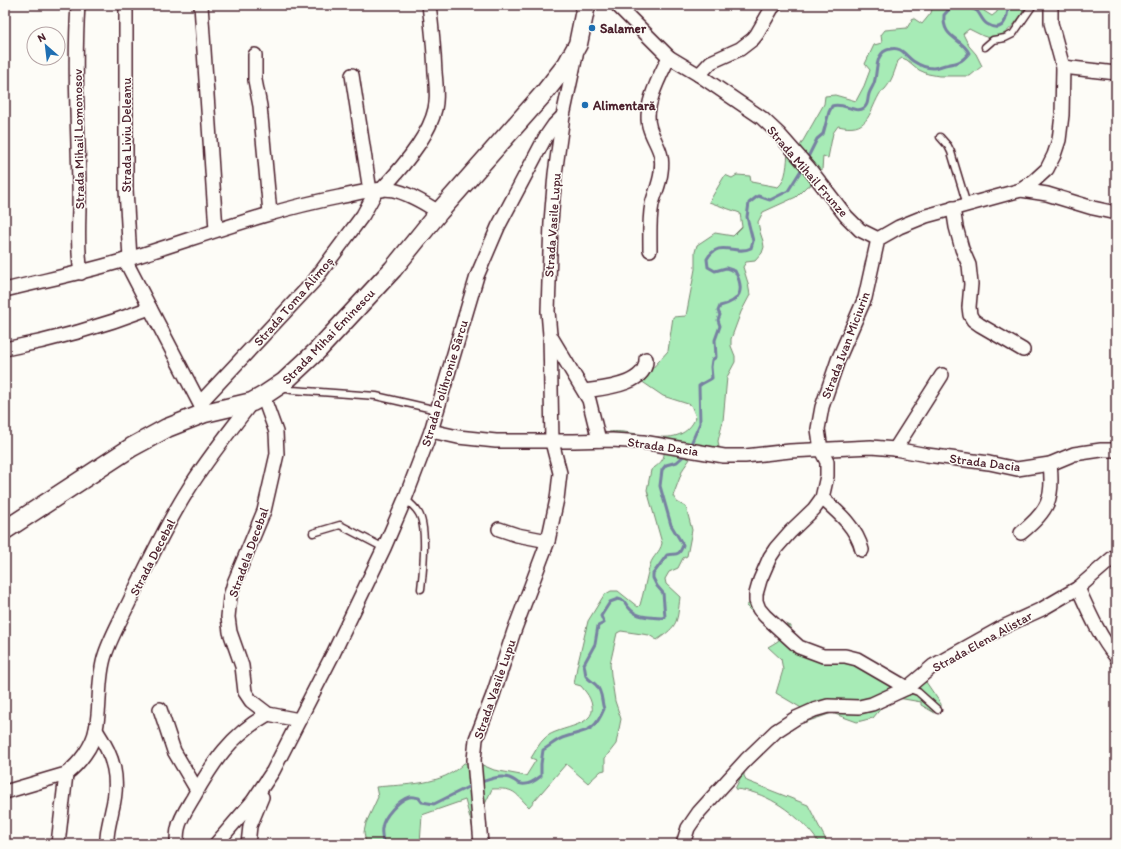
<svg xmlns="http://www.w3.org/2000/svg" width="1121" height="849" font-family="Itim,sans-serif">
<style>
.green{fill:#a7ebb6;stroke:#788570}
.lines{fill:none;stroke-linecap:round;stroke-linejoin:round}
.stream{stroke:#7781a1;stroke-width:3}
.service-casing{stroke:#4a1f2b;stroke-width:9}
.minor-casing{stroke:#4a1f2b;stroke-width:16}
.secondary-casing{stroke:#4a1f2b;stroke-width:21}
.service{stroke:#fdfcf7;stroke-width:6}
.minor{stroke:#fdfcf7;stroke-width:13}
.secondary{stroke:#fdfcf7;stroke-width:18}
.poi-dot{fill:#1f6fb2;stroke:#fdfcf7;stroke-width:1.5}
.labels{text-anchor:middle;stroke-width:3;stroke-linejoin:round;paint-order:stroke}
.poi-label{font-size:13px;font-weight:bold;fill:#4a1f2b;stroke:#fdfcf7;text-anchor:start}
.street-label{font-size:13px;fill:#4a1f2b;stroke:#fdfcf7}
</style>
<rect width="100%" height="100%" fill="#fdfcf7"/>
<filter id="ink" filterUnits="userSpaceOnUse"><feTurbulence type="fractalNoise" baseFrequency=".025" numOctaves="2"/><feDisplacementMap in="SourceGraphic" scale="8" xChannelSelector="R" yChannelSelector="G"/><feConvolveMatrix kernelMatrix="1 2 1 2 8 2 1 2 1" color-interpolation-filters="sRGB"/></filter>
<g filter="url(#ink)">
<g class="green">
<path d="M933,5H980L984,11L992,16L997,12L998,5H1027C1018,20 1004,44 983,36C978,34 974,31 969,29L963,34L969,46L976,54L982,66L970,76H939L928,74L919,70L907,60L902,58L898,61C895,70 892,81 885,89C883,91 880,92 879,95C868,115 868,133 838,126L833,133L828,158L823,156L822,170L815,168L799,149L800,146L824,104L825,96L835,95L856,101L864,86L870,70L865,64L874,45L882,43L881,35L885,30L907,28L913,18L922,24L931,13Z"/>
<path d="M788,151L811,181L810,186H807L796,197L763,212L758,222L760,232L763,241L764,247L762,253L755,261L746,262L743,267L748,283L750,295L741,312L731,339V346L735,356V362L727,377L723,421L718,441L719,447L607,435L609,432C637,428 680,454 696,417L691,405L663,396L641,381L668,351L673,317L686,316L695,269V252L697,245L715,233L733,236L742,227L740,213L709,202L725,175L732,178L737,175L750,176L751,182L778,187C787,180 787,162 788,151Z"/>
<path d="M663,449L690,459L683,469L673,496L677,502L686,507L692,530L687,556L683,558L678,568L669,572L665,579L666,584L680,597C677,622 679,625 657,640L649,635L621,631L617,633L610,664L611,675L615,701L621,719L616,744L605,758V770L601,771L588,783L566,764L529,807C514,792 515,788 492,789L485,804L486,830L473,829L465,800L422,815L420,844H366L364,832L366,823L378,797L376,787C406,784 442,786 464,763L480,764L494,770L526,776L536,760L531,758C535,752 539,743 545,738C558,725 603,728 590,699C588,694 584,690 581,686L574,684L577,667L588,621L604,595L611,591H618L638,607L640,605C644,592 646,578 650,565C653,555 660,553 662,543L647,490L651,470C658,465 667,459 663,449Z"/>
<polygon points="751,602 764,609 776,622 791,626 790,634 821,653 845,652 848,650 904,682 924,679 941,704 941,710 935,713 921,705 921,702 898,698 882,707 873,718 857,722 832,713 803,723 797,714 803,709 776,693 783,670 781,659 768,647 778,641 781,636 765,624 746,606"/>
<path d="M744,770V776L747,781L808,805L828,844H819C817,839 813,835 810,831C791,810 764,791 735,789Z"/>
</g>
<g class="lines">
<g class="stream">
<path d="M959,5C963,6 973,8 977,11C981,15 982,21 987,24C1003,34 1008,19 1008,5"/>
<path d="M806,161L817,139L823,134L829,112L832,106C843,102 856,114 864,108C869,104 867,100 869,94C870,90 873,87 874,83C878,72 874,52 890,49C901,46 905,55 913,61C919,65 926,68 933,68C937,68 941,66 945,65C957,63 961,63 969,53C961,37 942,39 944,15L953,5"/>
<path d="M690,446L700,423L699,386C703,382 708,381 712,378L711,367L712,360L716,357L715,340L720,326L718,320L720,315L718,311L720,306C741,301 745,290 735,271L726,268L715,271L708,267L707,259C719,238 735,256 751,248L753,241L747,217L749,203L758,196L770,200L788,191L803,167"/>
<path d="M479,783C487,780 496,776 504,777C511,777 513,780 518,783C526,787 535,781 541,776V764L543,750C550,746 557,739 565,737C586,730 594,733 604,709C601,701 603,692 596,685C593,682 589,680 586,676L584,664L595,644L598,626L604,623L601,616L610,602L618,599L624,601C634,618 644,617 662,618L665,617L663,593L657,586L653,578V574L667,555C676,553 679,557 683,545L671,525L660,486L662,470L666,465L677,462L687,453"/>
<path d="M383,844C383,839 381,833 382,828C383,817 399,800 409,797C412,796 415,797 419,798L422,802L434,804L472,785"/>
</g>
<defs>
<g id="service">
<polyline points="985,47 993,40 1005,38 1013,34 1033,5"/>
<polyline points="940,137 948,146 951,152 967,205"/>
<polyline points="283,388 292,390 376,396 437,410"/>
<path d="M405,499C410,503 415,507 418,512C428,526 423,572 421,589"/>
<polyline points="313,533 340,525 384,548"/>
<polyline points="907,688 918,692 938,710"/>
</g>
<g id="minor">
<path d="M78,5C74,65 78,125 79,185C80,214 76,244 81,273"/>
<polyline points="201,5 216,230"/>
<polyline points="617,5 669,57 699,75 762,118 779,134 808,167 846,216 860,230 878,239 899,227 926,216 1021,190 1047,194 1093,208 1116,213"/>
<polyline points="126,11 126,189 130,259"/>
<polyline points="255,55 255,80 260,106 270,213"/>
<polyline points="1063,67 1116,73"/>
<polyline points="352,75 370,191"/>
<polyline points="699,75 711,62 740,49 753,39 757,34 772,8 775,5"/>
<path d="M381,190C400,170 429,137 435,109C438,96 436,85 435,72C434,50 432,27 429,5"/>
<polyline points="1021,190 1035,180 1047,169 1054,155 1059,140 1062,115 1063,67 1051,23 1051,5"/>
<polyline points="953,208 956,227 962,249 969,265 971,284 969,307 970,315 973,320 980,325 1023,350"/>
<polyline points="878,239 865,298 838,360 822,407 818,429 821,450 827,462 827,476 822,498 814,509 790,532 776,548 770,557 760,580 756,594 756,601 759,609 765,616 799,647 823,656 845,656 857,659 907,688"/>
<path d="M650,250C650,234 649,219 652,204C655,193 660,183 661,172C664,152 656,146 650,129C642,108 660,76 669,57"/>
<polyline points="125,260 203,410"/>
<path d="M5,290C45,280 86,272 125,260C197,238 266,211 339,197C354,194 378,187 393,190C409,193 425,204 439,212"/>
<polyline points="550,335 589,400 599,440"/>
<path d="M5,349C54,340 103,326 150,308"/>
<path d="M585,391C604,388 647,385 646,359"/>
<polyline points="263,396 276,432 277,454 264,511 234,583 230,597 228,617 230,632 242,666 245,692 251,701 268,714 299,720"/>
<polyline points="200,403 314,281 363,215 374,195 375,191"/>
<polyline points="431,431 458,437 496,441 574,441 612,440 643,442 724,456 745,456 790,451 871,447 895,449 927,455 989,463 1017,469 1050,464 1074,454 1101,450 1116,450"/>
<polyline points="895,449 942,375"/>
<path d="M822,498C838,512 857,528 862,550"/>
<polyline points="499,529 517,535 548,541"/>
<path d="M1021,533C1048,511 1054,499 1050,464"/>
<path d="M1078,588C1089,612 1099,636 1116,657"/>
<polyline points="160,709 174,751 197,790"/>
<path d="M96,730C114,757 120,778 112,810C110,821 106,833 107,844"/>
<path d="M5,792L66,774C79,764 93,746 96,729C101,705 97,679 105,655C112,634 124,614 133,594C150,559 167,523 188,490C207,459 230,431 252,402"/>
<polyline points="58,844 66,774"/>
<path d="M177,844C177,839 177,834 178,829C180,818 187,808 193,798C213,762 231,735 268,714"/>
<polyline points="216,844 253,801 273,771 333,654 384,548 405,499 431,431 477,276 498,227 545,138 554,125 563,116"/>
<polyline points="248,844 250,826 262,797"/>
<polyline points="481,844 474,760 476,739 493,695 514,631 548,541 557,499 560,473 552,442 550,335 548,311 551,222 555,174 563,116 576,55"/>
<polyline points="683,844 688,828 699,812 746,760 776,731 796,718 814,710 828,706 859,707 872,704 907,688 933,666 1003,627 1042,609 1078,588 1116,555"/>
</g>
<polyline id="secondary" points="5,530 132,447 167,428 205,413 252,402 263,396 284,382 317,351 393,269 439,212 545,92 567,64 578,44 586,5"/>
</defs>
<use href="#service" class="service-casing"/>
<use href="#minor" class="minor-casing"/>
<use href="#secondary" class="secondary-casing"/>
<use href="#service" class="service"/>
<use href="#minor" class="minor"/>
<use href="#secondary" class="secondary"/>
</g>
</g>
<g class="poi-dot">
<circle cx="592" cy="28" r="4"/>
<circle cx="585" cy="105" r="4"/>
</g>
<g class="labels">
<g class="poi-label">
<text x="600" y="33">Salamer</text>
<text x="593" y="110">Alimentară</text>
</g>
<g class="street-label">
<text transform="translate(126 135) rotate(-90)" y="5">Strada Liviu Deleanu</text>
<text transform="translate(78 139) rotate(-91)" y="5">Strada Mihail Lomonosov</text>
<text transform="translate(808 171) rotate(49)" y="5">Strada Mihail Frunze</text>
<text transform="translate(552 225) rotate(-86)" y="5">Strada Vasile Lupu</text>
<text transform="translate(293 301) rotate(-49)" y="5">Strada Toma Alimoș</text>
<text transform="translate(328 336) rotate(-46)" y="5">Strada Mihai Eminescu</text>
<text transform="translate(845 345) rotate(-69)" y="5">Strada Ivan Miciurin</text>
<text transform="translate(444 383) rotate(-73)" y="5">Strada Polihronie Sârcu</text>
<text transform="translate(663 446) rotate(8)" y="5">Strada Dacia</text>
<text transform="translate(985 462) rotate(7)" y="5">Strada Dacia</text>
<text transform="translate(248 552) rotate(-70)" y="5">Stradela Decebal</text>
<text transform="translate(152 557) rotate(-63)" y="5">Strada Decebal</text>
<text transform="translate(982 641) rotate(-29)" y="5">Strada Elena Alistar</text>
<text transform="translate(494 689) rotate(-71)" y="5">Strada Vasile Lupu</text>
</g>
</g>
<rect width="1121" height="849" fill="none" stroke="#fdfcf7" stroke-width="20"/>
<rect x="10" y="10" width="1101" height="829" fill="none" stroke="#4a1f2b" stroke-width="1.5" filter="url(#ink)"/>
<g transform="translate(46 46) rotate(332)"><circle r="19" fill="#fdfcf7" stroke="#b5a4a5"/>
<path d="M0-3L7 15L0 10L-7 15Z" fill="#1f6fb2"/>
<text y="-6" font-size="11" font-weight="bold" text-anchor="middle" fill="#4a1f2b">N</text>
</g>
</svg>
